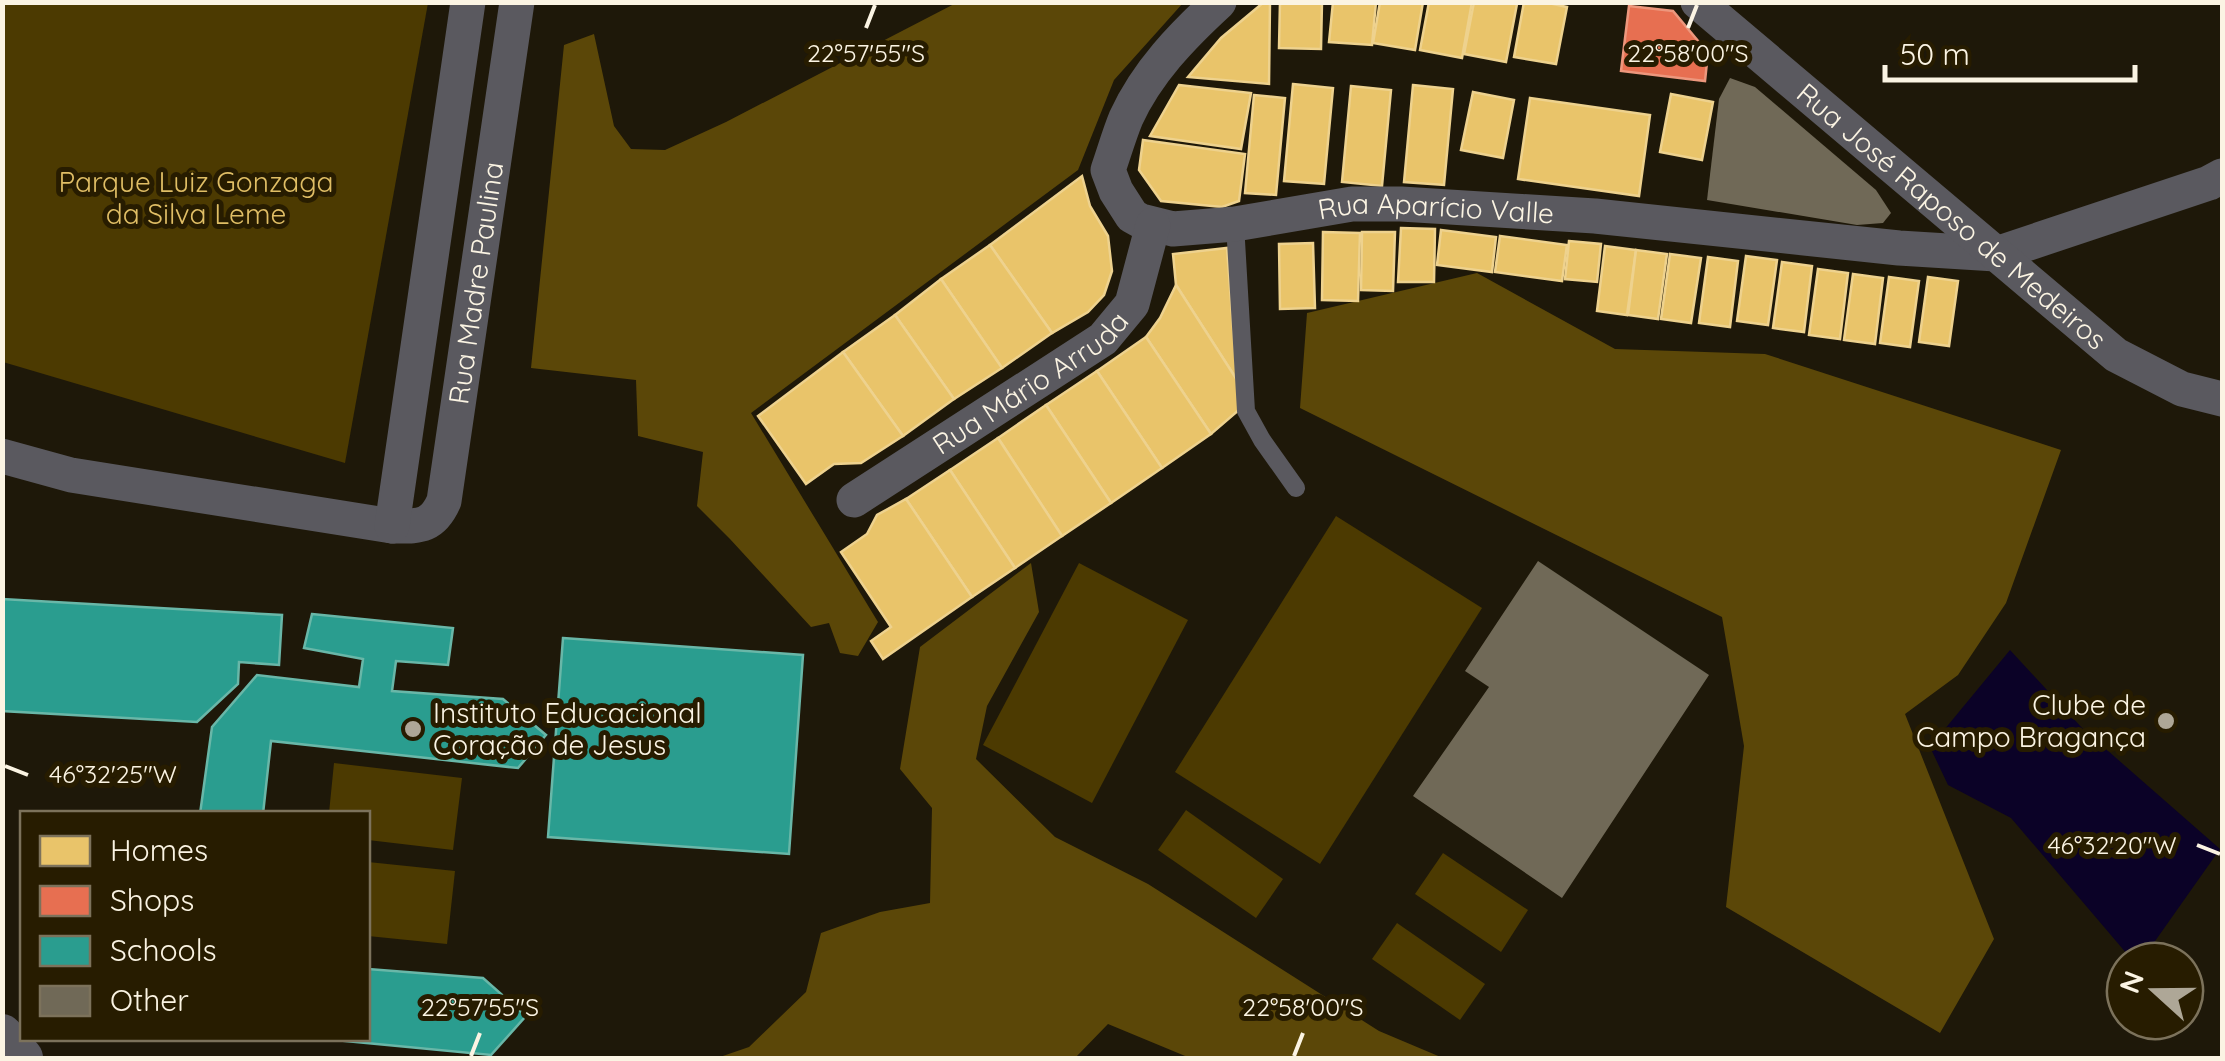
<svg xmlns="http://www.w3.org/2000/svg" width="2225" height="1061" font-family="Quicksand,sans-serif">
<style>
.green{fill:#4c3a01}
.forest{fill:#5b4708}
.water{fill:#0b0227}
.homes{fill:#e9c46a;stroke:#eed28e;stroke-width:2.5}
.shops{fill:#e76f51;stroke:#ed977d;stroke-width:2.5}
.schools{fill:#2a9d8f;stroke:#69b7a8;stroke-width:2.5}
.building{fill:#706957}
.lines{fill:none;stroke-linecap:round;stroke-linejoin:round}
.service{stroke:#5a595f;stroke-width:18}
.minor{stroke:#5a595f;stroke-width:35}
.tertiary{stroke:#5a595f;stroke-width:42}
.ticks{fill:none;stroke:#fbf4e3;stroke-width:4}
.poi-dot{fill:#aea797;stroke:#271c00;stroke-width:4}
.labels{text-anchor:middle;stroke-width:10;stroke-linejoin:round;paint-order:stroke}
.park-label{font-size:28px;fill:#e0be65;stroke:#271c00}
.street-label{font-size:28px;fill:#fbf4e3;stroke:#271c00}
.poi-label{font-size:28px;fill:#fbf4e3;stroke:#271c00;text-anchor:end}
.ticks-label{font-size:25px;text-anchor:middle;fill:#fbf4e3;stroke:#271c00;stroke-width:10;stroke-linejoin:round;paint-order:stroke}
</style>
<rect width="100%" height="100%" fill="#1e1809"/>
<g class="green">
<polygon points="2,3 428,3 345,463 3,362"/>
<polygon points="1336,516 1482,608 1320,864 1175,772"/>
<polygon points="1079,563 1188,620 1092,803 983,745"/>
<polygon points="334,763 462,778 453,850 368,840 368,814 329,813"/>
<polygon points="1186,810 1283,879 1256,918 1158,850"/>
<polygon points="1443,853 1528,910 1501,952 1415,894"/>
<polygon points="368,862 455,871 447,944 368,936"/>
<polygon points="1397,923 1485,984 1460,1020 1372,959"/>
</g>
<g class="forest">
<polygon points="958,2 1183,3 1114,80 1078,170 751,413 878,622 858,656 840,653 829,623 811,627 730,539 697,506 703,452 638,436 636,380 531,368 564,45 594,34 614,126 631,149 665,150 726,122"/>
<polygon points="1477,273 1615,349 1765,354 2061,450 2006,603 1958,675 1905,714 1994,939 1940,1033 1726,907 1744,746 1722,617 1300,408 1307,313"/>
<polygon points="1031,563 1039,612 987,706 976,759 1055,837 1148,884 1379,1031 1443,1058 1190,1058 1108,1024 1075,1058 717,1058 749,1047 806,992 821,933 880,912 930,903 932,808 900,769 920,647"/>
</g>
<polygon class="water" points="2010,650 2083,729 2220,849 2141,961 2133,961 2011,818 1948,785 1930,747"/>
<g class="homes">
<polygon points="1264,2 1270,2 1269,84 1188,77 1221,38"/>
<polygon points="1280,2 1322,2 1321,49 1279,48"/>
<polygon points="1333,2 1376,2 1372,45 1329,42"/>
<polygon points="1380,2 1423,2 1415,50 1373,43"/>
<polygon points="1429,2 1472,2 1462,58 1420,50"/>
<polygon points="1474,2 1517,4 1506,62 1464,54"/>
<polygon points="1524,2 1544,2 1567,7 1556,64 1514,57"/>
<polygon points="1293,84 1333,88 1324,184 1284,181"/>
<polygon points="1179,85 1251,93 1241,149 1150,136"/>
<polygon points="1413,85 1453,89 1444,185 1404,182"/>
<polygon points="1351,86 1391,90 1382,186 1342,182"/>
<polygon points="1473,92 1514,100 1503,158 1461,150"/>
<polygon points="1671,94 1713,102 1702,160 1660,152"/>
<polygon points="1254,95 1285,98 1276,195 1245,193"/>
<polygon points="1530,98 1650,115 1639,196 1518,179"/>
<polygon points="1143,140 1245,154 1239,201 1222,207 1161,201 1139,170"/>
<polygon points="1082,176 1090,206 1108,236 1112,271 1104,295 1088,312 1052,333 990,245"/>
<polygon points="1401,228 1435,229 1434,282 1398,282"/>
<polygon points="1441,230 1496,237 1492,272 1437,265"/>
<polygon points="1323,232 1360,233 1358,301 1322,300"/>
<polygon points="1362,232 1395,232 1393,291 1361,290"/>
<polygon points="1500,236 1567,245 1562,281 1495,272"/>
<polygon points="1569,241 1601,244 1597,282 1565,279"/>
<polygon points="1313,243 1315,308 1280,309 1279,244"/>
<polygon points="990,245 1052,333 1002,368 941,279"/>
<polygon points="1605,246 1636,250 1627,315 1597,311"/>
<polygon points="1227,248 1237,380 1176,285 1173,254"/>
<polygon points="1636,250 1667,254 1658,319 1628,315"/>
<polygon points="1670,254 1701,258 1691,323 1661,319"/>
<polygon points="1746,256 1777,260 1768,325 1737,321"/>
<polygon points="1708,257 1738,261 1730,327 1699,323"/>
<polygon points="1782,262 1812,266 1804,332 1773,328"/>
<polygon points="1818,269 1848,273 1840,339 1809,335"/>
<polygon points="1853,274 1883,278 1875,344 1844,340"/>
<polygon points="1889,277 1919,281 1910,347 1880,343"/>
<polygon points="1928,277 1958,281 1949,346 1919,342"/>
<polygon points="941,279 1002,368 954,399 895,315"/>
<polygon points="1176,285 1237,380 1240,409 1211,434 1146,337 1160,318"/>
<polygon points="895,315 954,399 903,436 843,352"/>
<polygon points="1146,337 1211,434 1162,468 1097,371"/>
<polygon points="843,352 903,436 861,463 834,464 806,484 758,416"/>
<polygon points="1097,371 1162,468 1111,503 1046,405"/>
<polygon points="1046,405 1111,503 1062,536 998,438"/>
<polygon points="998,438 1062,536 1015,568 950,470"/>
<polygon points="950,470 1015,568 972,597 906,499"/>
<polygon points="906,499 972,597 883,659 871,641 891,627 841,552 867,534 877,515"/>
</g>
<polygon class="shops" points="1629,6 1673,11 1708,53 1705,81 1621,71"/>
<g class="schools">
<polygon points="2,599 282,615 279,665 239,662 238,684 197,722 2,711"/>
<polygon points="312,614 453,628 448,665 396,661 392,691 503,699 546,735 518,768 271,741 263,814 200,814 212,727 257,675 359,687 363,659 304,648"/>
<polygon points="563,638 803,655 789,854 548,837"/>
<polygon points="368,969 483,978 526,1016 491,1055 314,1038 368,1038"/>
</g>
<g class="building">
<polygon points="1730,78 1755,87 1876,190 1891,213 1883,223 1857,225 1707,200 1719,99"/>
<polygon points="1538,561 1709,675 1562,898 1413,796 1489,687 1465,671"/>
</g>
<g class="lines">
<polyline class="service" points="1235,224 1246,411 1262,440 1296,488"/>
<g class="minor">
<path id="s1" d="M1219,2C1182,36 1147,72 1126,118C1119,135 1114,153 1108,170L1116,191L1132,216L1141,221L1173,229L1235,224L1352,204H1401L1595,216L1899,248L1996,254L2209,183L2222,176"/>
<path id="s2" d="M1698,2L2116,355L2182,389L2222,399"/>
<path id="s3" d="M2,456L71,475L392,526C419,526 432,528 444,501L517,2"/>
<path id="s4" d="M854,500L1103,339L1132,304L1153,225"/>
<polyline points="392,526 468,2"/>
</g>
<polyline class="tertiary" points="2,1035 22,1058"/>
</g>
<path class="ticks" d="M866,28L875,5M1688,28L1697,5M5,766L28,775M2197,845L2220,854M471,1056L480,1033M1294,1056L1303,1033"/>
<g class="poi-dot">
<circle cx="2166" cy="721" r="10"/>
<circle cx="413" cy="729" r="10"/>
</g>
<g class="labels">
<g class="park-label">
<text x="196" y="192">Parque Luiz Gonzaga<tspan x="196" dy="32">da Silva Leme</tspan></text>
</g>
<g class="street-label">
<text dy="10" stroke="none"><textPath href="#s1" startOffset="565">Rua Aparício Valle</textPath></text>
<text dy="10" stroke="none"><textPath href="#s2" startOffset="332">Rua José Raposo de Medeiros</textPath></text>
<text dy="10" stroke="none"><textPath href="#s3" startOffset="680">Rua Madre Paulina</textPath></text>
<text dy="10" stroke="none"><textPath href="#s4" startOffset="212">Rua Mário Arruda</textPath></text>
</g>
<g class="poi-label">
<text x="2146" y="715">Clube de<tspan x="2146" dy="32">Campo Bragança</tspan></text>
<text x="433" y="723" text-anchor="start">Instituto Educacional<tspan x="433" dy="32">Coração de Jesus</tspan></text>
</g>
</g>
<g class="ticks-label">
<text x="866" y="62">22°57'55"S</text>
<text x="1688" y="62">22°58'00"S</text>
<text x="113" y="783">46°32'25"W</text>
<text x="2112" y="854">46°32'20"W</text>
<text x="480" y="1016">22°57'55"S</text>
<text x="1303" y="1016">22°58'00"S</text>
</g>
<rect width="2225" height="1061" fill="none" stroke="#fbf4e3" stroke-width="10"/>
<rect x="20" y="811" width="350" height="230" fill="#271c00" stroke="#7c725b" stroke-width="2.5"/>
<rect x="40" y="836" width="50" height="30" fill="#e9c46a" stroke="#7c725b" stroke-width="2.5"/>
<text x="110" y="861" font-size="30" fill="#fbf4e3">Homes</text>
<rect x="40" y="886" width="50" height="30" fill="#e76f51" stroke="#7c725b" stroke-width="2.5"/>
<text x="110" y="911" font-size="30" fill="#fbf4e3">Shops</text>
<rect x="40" y="936" width="50" height="30" fill="#2a9d8f" stroke="#7c725b" stroke-width="2.5"/>
<text x="110" y="961" font-size="30" fill="#fbf4e3">Schools</text>
<rect x="40" y="986" width="50" height="30" fill="#706957" stroke="#7c725b" stroke-width="2.5"/>
<text x="110" y="1011" font-size="30" fill="#fbf4e3">Other</text>
<g transform="translate(2155 991) rotate(291)"><circle r="48" fill="#271c00" stroke="#7c725b" stroke-width="2.5"/>
<path d="M0-8L18 38L0 25L-18 38Z" fill="#aea797"/>
<text y="-15" font-size="28" font-weight="bold" text-anchor="middle" fill="#fbf4e3">N</text>
</g>
<path d="M1885 65v15h250v-15" fill="none" stroke="#fbf4e3" stroke-width="5"/>
<text x="1900" y="65" font-size="30" fill="#fbf4e3" stroke="#271c00" stroke-width="8" paint-order="stroke">50 m</text>
</svg>
